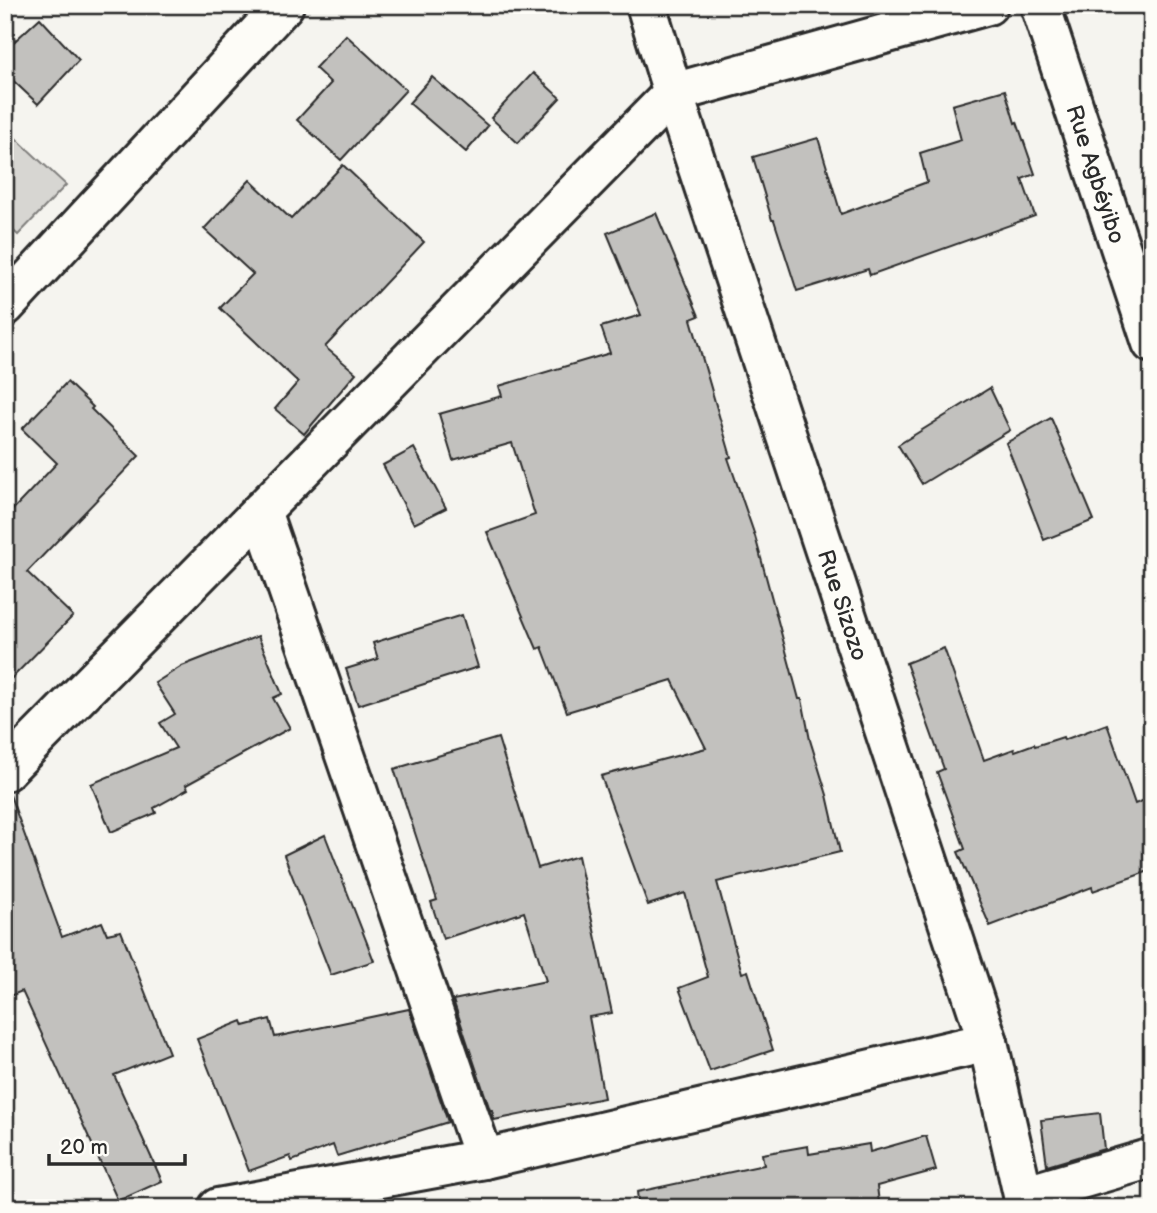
<svg xmlns="http://www.w3.org/2000/svg" width="1157" height="1213" font-family="'Balsamiq Sans',sans-serif">
<style>
.green{fill:#d7d6d2;stroke:#81807e;stroke-width:2}
.building{fill:#c2c1be;stroke:#2b2b2b;stroke-width:2}
.lines{fill:none;stroke-linecap:round;stroke-linejoin:round}
.minor-casing{stroke:#2b2b2b;stroke-width:44}
.minor{stroke:#fdfcf7;stroke-width:38}
.labels{text-anchor:middle;stroke-width:5;stroke-linejoin:round;paint-order:stroke}
.street-label{font-size:23px;fill:#2b2b2b;stroke:#fdfcf7}
</style>
<rect width="100%" height="100%" fill="#f5f4ef"/>
<filter id="ink" filterUnits="userSpaceOnUse"><feTurbulence type="fractalNoise" baseFrequency=".0143" numOctaves="2"/><feDisplacementMap in="SourceGraphic" scale="14" xChannelSelector="R" yChannelSelector="G"/><feConvolveMatrix kernelMatrix="1 2 1 2 8 2 1 2 1" color-interpolation-filters="sRGB"/></filter>
<g filter="url(#ink)">
<polygon class="green" points="5,128 66,185 18,235 5,223"/>
<g class="building">
<polygon points="40,18 79,60 38,104 5,73 5,50"/>
<polygon points="346,35 406,90 341,160 297,120 331,83 315,68"/>
<polygon points="533,73 560,98 518,143 491,118"/>
<polygon points="432,77 488,126 466,152 409,103"/>
<polygon points="1005,90 1015,123 1017,122 1035,174 1022,179 1035,216 870,275 868,269 797,291 774,220 772,220 753,157 818,138 841,214 927,182 920,153 961,140 952,105"/>
<polygon points="343,165 424,242 325,347 356,373 304,434 275,409 298,382 220,308 253,274 204,229 250,180 291,219"/>
<polygon points="656,213 699,316 691,319 731,457 728,458 755,536 799,699 802,699 810,740 827,795 840,852 717,882 742,973 748,971 773,1050 710,1071 679,988 708,977 685,893 648,905 601,776 706,748 672,680 567,712 542,647 537,649 487,532 535,515 512,443 453,460 439,414 502,396 499,386 610,353 601,327 641,315 607,233"/>
<polygon points="67,382 93,407 91,409 139,456 27,572 73,616 5,685 5,518 57,463 22,429"/>
<polygon points="990,388 1010,430 922,484 898,445"/>
<polygon points="1051,418 1094,520 1044,540 1006,443"/>
<polygon points="414,448 446,508 414,524 383,465"/>
<polygon points="462,615 478,667 358,705 346,669 378,659 373,643"/>
<polygon points="258,636 282,694 273,698 290,728 186,785 188,789 154,808 156,813 111,832 91,784 176,748 160,723 175,714 155,683 182,666"/>
<polygon points="944,648 984,760 1014,749 1015,751 1034,744 1035,746 1063,737 1064,740 1107,724 1135,804 1152,797 1152,870 1093,891 1092,887 990,926 958,852 965,849 937,772 944,769 906,663"/>
<polygon points="498,738 538,868 578,856 612,1013 589,1017 604,1098 494,1120 492,1110 490,1110 453,1000 546,981 524,912 443,939 431,902 437,900 394,769"/>
<polygon points="5,795 10,795 62,937 102,922 107,934 121,931 169,1053 114,1075 162,1181 118,1201 22,991 5,998"/>
<polygon points="325,835 374,961 331,975 284,855"/>
<polygon points="409,1009 448,1122 337,1156 333,1145 292,1161 290,1156 249,1171 197,1039 242,1021 244,1026 270,1019 275,1037"/>
<polygon points="1100,1113 1104,1149 1047,1166 1041,1120"/>
<polygon points="926,1136 936,1170 877,1186 879,1203 849,1208 639,1208 637,1192 764,1165 762,1154 808,1146 809,1154 869,1144 870,1152"/>
</g>
<g class="lines">
<defs>
<g id="minor">
<polyline points="646,5 673,93 988,1042 1026,1208"/>
<polyline points="1040,5 1152,343"/>
<polyline points="5,306 284,5"/>
<polyline points="261,511 484,1159"/>
<polyline points="5,771 673,93 988,5"/>
<polyline points="1023,1196 1152,1158"/>
<polyline points="218,1208 484,1159 988,1042"/>
</g>
</defs>
<use href="#minor" class="minor-casing"/>
<use href="#minor" class="minor"/>
</g>
</g>
<g class="labels">
<g class="street-label">
<text transform="translate(1096 174) rotate(72)" y="8">Rue Agbéyibo</text>
<text transform="translate(843 605) rotate(72)" y="8">Rue Sizozo</text>
</g>
</g>
<rect width="1157" height="1213" fill="none" stroke="#fdfcf7" stroke-width="28"/>
<rect x="14" y="14" width="1129" height="1185" fill="none" stroke="#2b2b2b" stroke-width="2.5" filter="url(#ink)"/>
<path d="M49 1154v10h136v-10" fill="none" stroke="#2b2b2b" stroke-width="3.5"/>
<text x="60" y="1154" font-size="21" fill="#2b2b2b" stroke="#fdfcf7" stroke-width="5" paint-order="stroke">20 m</text>
</svg>
